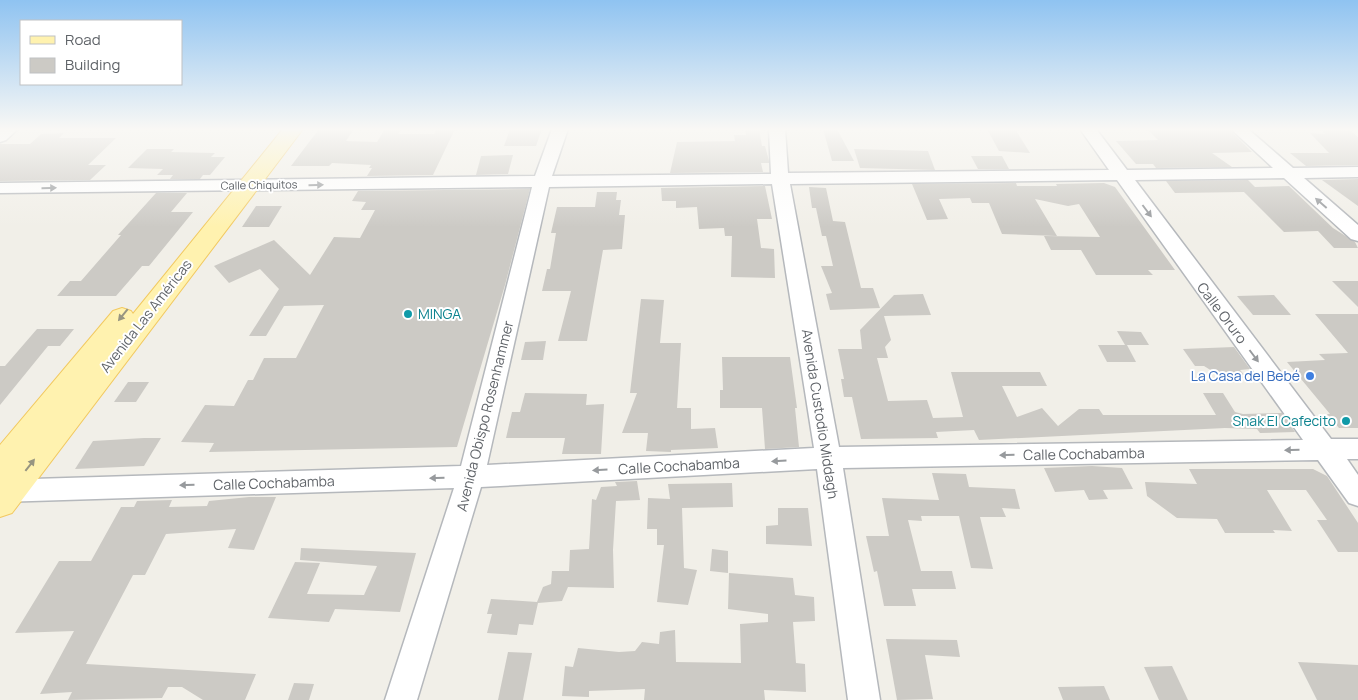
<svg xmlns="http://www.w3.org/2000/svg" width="1358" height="700" font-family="Manrope,sans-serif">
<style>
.building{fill:#cccac5}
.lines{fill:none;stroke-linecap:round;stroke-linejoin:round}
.minor-casing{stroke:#b5b8bc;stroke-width:3}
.major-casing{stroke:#f2c960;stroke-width:2}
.minor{fill:#fff;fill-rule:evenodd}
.major{fill:#fff2af;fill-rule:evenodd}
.oneway{fill:#979a9d}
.oneway2{fill:#979581}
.culture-dot{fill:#0f9aa8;stroke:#fff;stroke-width:2}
.shop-dot{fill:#3f7fe0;stroke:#fff;stroke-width:2}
.labels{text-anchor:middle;stroke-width:4;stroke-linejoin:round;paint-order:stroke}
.far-street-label{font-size:11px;fill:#5f6368;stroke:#fff}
.street-label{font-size:14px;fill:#5f6368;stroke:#fff}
.culture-label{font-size:14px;fill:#0d838f;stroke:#fff;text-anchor:start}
.shop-label{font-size:14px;fill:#366cbe;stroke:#fff;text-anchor:end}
</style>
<rect width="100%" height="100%" fill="#f1efe8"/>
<g class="building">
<polygon points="319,129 354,129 346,141 377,142 385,129 401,129 398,134 434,134 437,129 455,129 433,175 367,176 372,168 369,168 371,165 332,163 329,166 291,166"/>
<polygon points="510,129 542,129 536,146 504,146"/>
<polygon points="745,129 759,129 762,146 765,146 769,161 769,163 761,163 763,172 670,173 677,142 735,141 734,135 746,135"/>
<polygon points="823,129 837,129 854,161 832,161"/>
<polygon points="987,129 1015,129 1030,153 999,151"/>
<polygon points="1147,129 1229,129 1252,152 1212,153 1232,167 1156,168 1153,164 1136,164 1116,141 1158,140"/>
<polygon points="1321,130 1351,131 1358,137 1358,165 1306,166 1290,153 1329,153 1310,133 1325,134"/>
<polygon points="64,133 59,138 116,138 88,165 106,165 90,180 0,181 0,144 30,144 41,134"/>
<polygon points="147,149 174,149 171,152 215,153 211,157 225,157 210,175 203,175 200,179 170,179 173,175 157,175 163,169 128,168"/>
<polygon points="854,149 928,151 935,170 860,168"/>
<polygon points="513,155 508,174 476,175 481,156"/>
<polygon points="971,156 1002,156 1009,169 978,169"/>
<polygon points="1358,179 1358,206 1322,180"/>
<polygon points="1248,180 1255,187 1289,186 1333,228 1355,242 1358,248 1334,248 1318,231 1284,232 1244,192 1175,193 1166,181"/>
<polygon points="1016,183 1017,186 1057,186 1056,184 1104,183 1115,187 1175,270 1148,270 1153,275 1096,275 1081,250 1051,250 1044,236 1100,237 1079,204 1068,206 1035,199 1057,236 1002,234 989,203 972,203 970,198 939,199 948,219 927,220 912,184"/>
<polygon points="765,186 772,219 757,219 761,248 774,249 775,278 731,277 732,236 725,236 724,228 699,229 697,207 676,208 676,201 662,201 661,188"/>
<polygon points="809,187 826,188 833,221 845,222 861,288 873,288 880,308 830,310 826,294 832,293 821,266 833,266 826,236 822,236 816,208 812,208"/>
<polygon points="530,189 505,285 457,447 209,452 214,443 181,442 205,405 234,406 248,380 253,380 264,358 296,358 324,305 284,306 266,336 249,336 279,289 260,269 229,283 214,266 274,240 310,275 334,237 360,238 375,210 361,210 366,202 352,201 358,191"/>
<polygon points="597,192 617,192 616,200 621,200 619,215 625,215 622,249 603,250 587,341 558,341 571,291 542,291 547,269 550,269 556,233 551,233 557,207 595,207"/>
<polygon points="156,193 187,193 171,212 193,212 149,266 142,266 116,296 57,296 70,281 81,281 121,235 118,235"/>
<polygon points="256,206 282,206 269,227 242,227"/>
<polygon points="1332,281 1358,281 1358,307"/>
<polygon points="923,294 931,315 884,316 891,340 885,347 888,358 877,358 888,401 927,400 933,418 963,417 951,372 1040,372 1047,386 1002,386 1017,417 1042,408 1058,426 1079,409 1099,409 1103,415 1216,415 1203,393 1223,393 1235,412 1243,414 1282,413 1295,432 1260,433 1257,429 1225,428 979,440 974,430 936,432 938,438 861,439 852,397 844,397 841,379 844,379 838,349 862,349 860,330 894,295"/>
<polygon points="1274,295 1291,315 1253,315 1237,296"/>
<polygon points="641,299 664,300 660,343 681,343 677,408 691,408 691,429 715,428 718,448 671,450 671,452 646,451 648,433 622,433 637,393 630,393"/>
<polygon points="1315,314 1358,314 1358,428 1339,428 1327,414 1330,414 1287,362 1325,360 1319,354 1348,353"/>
<polygon points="37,329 74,329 60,346 48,346 0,405 0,366 5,366"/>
<polygon points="1117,331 1141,332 1149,345 1125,345"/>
<polygon points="546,341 543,360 521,360 525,342"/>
<polygon points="1098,345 1127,345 1136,362 1107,362"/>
<polygon points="1234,347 1250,369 1240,370 1247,378 1225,379 1204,366 1195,366 1183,349"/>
<polygon points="722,357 790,357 797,408 795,408 799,447 765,449 762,408 720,408 720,390 723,390"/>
<polygon points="128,382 149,382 136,402 114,402"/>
<polygon points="525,393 587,394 586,405 604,404 601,454 562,454 565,438 506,438 512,412 520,412"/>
<polygon points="144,438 161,438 144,466 75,469 93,441"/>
<polygon points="1092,466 1122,468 1133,489 1103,490 1108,499 1089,500 1084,490 1055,492 1044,468"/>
<polygon points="1189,469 1313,469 1327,476 1358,523 1358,552 1338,552 1317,520 1327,520 1306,490 1267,490 1292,531 1273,530 1275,533 1225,533 1217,519 1177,518 1147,496 1145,482 1197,484"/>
<polygon points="932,473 966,474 969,487 1015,489 1020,509 1002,508 1006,517 980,517 993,569 971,568 959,516 921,516 922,521 908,520 921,571 952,571 956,589 912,589 916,606 884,606 877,571 874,572 866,536 889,536 882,498 939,500"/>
<polygon points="637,481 640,500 616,501 613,550 614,588 568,587 562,601 538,603 533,625 519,624 517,635 487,633 492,614 487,614 491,599 537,602 543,587 551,584 552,571 569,571 570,550 589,549 592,499 596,500 601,487 617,486 615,482"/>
<polygon points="732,483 733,507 682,508 684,568 697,570 688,605 657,602 664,545 657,545 657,529 647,529 648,498 670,499 668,484"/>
<polygon points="249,497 276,497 254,550 228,548 236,529 166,534 145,575 133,575 86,664 256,674 245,700 203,700 182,687 168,687 162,698 68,700 72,692 40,694 74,631 15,633 59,561 91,561 121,507 134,507 137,501 172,500 169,507 207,506 209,501"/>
<polygon points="778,508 808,508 812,546 766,544 766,526 778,525"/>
<polygon points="301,548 416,553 400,612 335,609 329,622 268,618 295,562 320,563 307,594 364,595 377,566 300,560"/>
<polygon points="712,549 728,551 728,573 710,571"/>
<polygon points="729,573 793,578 795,595 814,597 815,621 793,622 796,663 805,664 806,692 764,690 765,700 644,700 645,689 589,691 589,697 562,696 565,666 573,667 578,648 619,652 635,651 642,642 659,644 660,632 675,630 676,662 741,663 740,624 768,622 768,614 728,609"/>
<polygon points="886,639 957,640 960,657 925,655 933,699 897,700"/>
<polygon points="508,652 532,653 523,700 498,700"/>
<polygon points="1298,662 1358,665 1358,700 1317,700"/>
<polygon points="1172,666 1188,700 1159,700 1144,667"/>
<polygon points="294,683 314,684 309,700 288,700"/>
<polygon points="1104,686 1110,700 1063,700 1058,687"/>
</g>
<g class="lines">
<defs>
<g id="minor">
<polygon points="0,129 18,129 6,140 0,142"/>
<path d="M552,129H568L552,176L771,174L769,129H785L788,173L1109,170L1080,129H1096L1127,170L1273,168L1231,129H1248L1293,168L1358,167V177L1304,178L1358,225V241L1351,239L1284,178L1135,180L1331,439H1358V459H1347L1358,475V506L1349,503L1318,460L843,468L880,700H848L817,469L481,487L417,700H385L454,488L0,502V480L461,466L532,187L0,193V183L535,176ZM1117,180L1303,440L839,447L790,184ZM772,184L814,448L487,465L549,187Z"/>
</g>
<polygon id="major" points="283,129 303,129 12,513 0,517 0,445 113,311 122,308 131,311 133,314"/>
</defs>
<use href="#minor" class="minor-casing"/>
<use href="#major" class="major-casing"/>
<use href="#minor" class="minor"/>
<use href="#major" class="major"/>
</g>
<defs><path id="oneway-solid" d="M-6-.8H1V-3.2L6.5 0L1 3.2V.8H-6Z" transform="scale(1.25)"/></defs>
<g class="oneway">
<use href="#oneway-solid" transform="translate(316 185) rotate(-1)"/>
<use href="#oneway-solid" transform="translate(49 188) rotate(-1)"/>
<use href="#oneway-solid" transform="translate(1321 203) rotate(-139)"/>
<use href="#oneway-solid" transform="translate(1147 211) rotate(53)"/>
<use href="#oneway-solid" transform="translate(1254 356) rotate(53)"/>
<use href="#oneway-solid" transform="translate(1292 450) rotate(179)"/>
<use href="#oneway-solid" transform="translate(1007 455) rotate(179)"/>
<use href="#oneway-solid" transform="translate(779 461) rotate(177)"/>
<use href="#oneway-solid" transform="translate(600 470) rotate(177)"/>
<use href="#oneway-solid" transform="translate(437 478) rotate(178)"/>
<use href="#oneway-solid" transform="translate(187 485) rotate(178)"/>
</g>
<g class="oneway2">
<use href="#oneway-solid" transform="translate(123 315) rotate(129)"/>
<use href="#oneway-solid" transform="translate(30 465) rotate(-52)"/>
</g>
<linearGradient id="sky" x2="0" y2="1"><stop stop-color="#8fc3f1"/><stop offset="0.57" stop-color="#f9f8f5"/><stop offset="1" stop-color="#f9f8f5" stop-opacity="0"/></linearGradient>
<rect width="1358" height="227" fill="url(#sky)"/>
<g class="culture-dot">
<circle cx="408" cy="314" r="5"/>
<circle cx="1346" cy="421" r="5"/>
</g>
<circle class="shop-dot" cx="1310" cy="376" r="5"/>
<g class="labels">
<g class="far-street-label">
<text transform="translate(259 185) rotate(-1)" y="4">Calle Chiquitos</text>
</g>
<g class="street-label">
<text transform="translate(1222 313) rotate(53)" y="5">Calle Oruro</text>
<text transform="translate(146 316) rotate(-52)" y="5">Avenida Las Américas</text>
<text transform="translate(820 414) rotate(81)" y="5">Avenida Custodio Middagh</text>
<text transform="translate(485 416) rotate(-76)" y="5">Avenida Obispo Rosenhammer</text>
<text transform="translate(1084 454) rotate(-1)" y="5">Calle Cochabamba</text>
<text transform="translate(679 466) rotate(-3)" y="5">Calle Cochabamba</text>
<text transform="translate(274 483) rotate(-2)" y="5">Calle Cochabamba</text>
</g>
<g class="culture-label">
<text x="418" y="319">MINGA</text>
<text x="1336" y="426" text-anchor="end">Snak El Cafecito</text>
</g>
<g class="shop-label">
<text x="1300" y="381">La Casa del Bebé</text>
</g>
</g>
<rect x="20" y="20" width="162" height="65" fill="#ffffff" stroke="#bfc1c3"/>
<rect x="30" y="36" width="25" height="8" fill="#fff2af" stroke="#bfc1c3"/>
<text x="65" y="45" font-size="15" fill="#5f6368">Road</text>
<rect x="30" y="58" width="25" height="15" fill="#cccac5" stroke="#bfc1c3"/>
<text x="65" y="70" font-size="15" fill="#5f6368">Building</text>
</svg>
